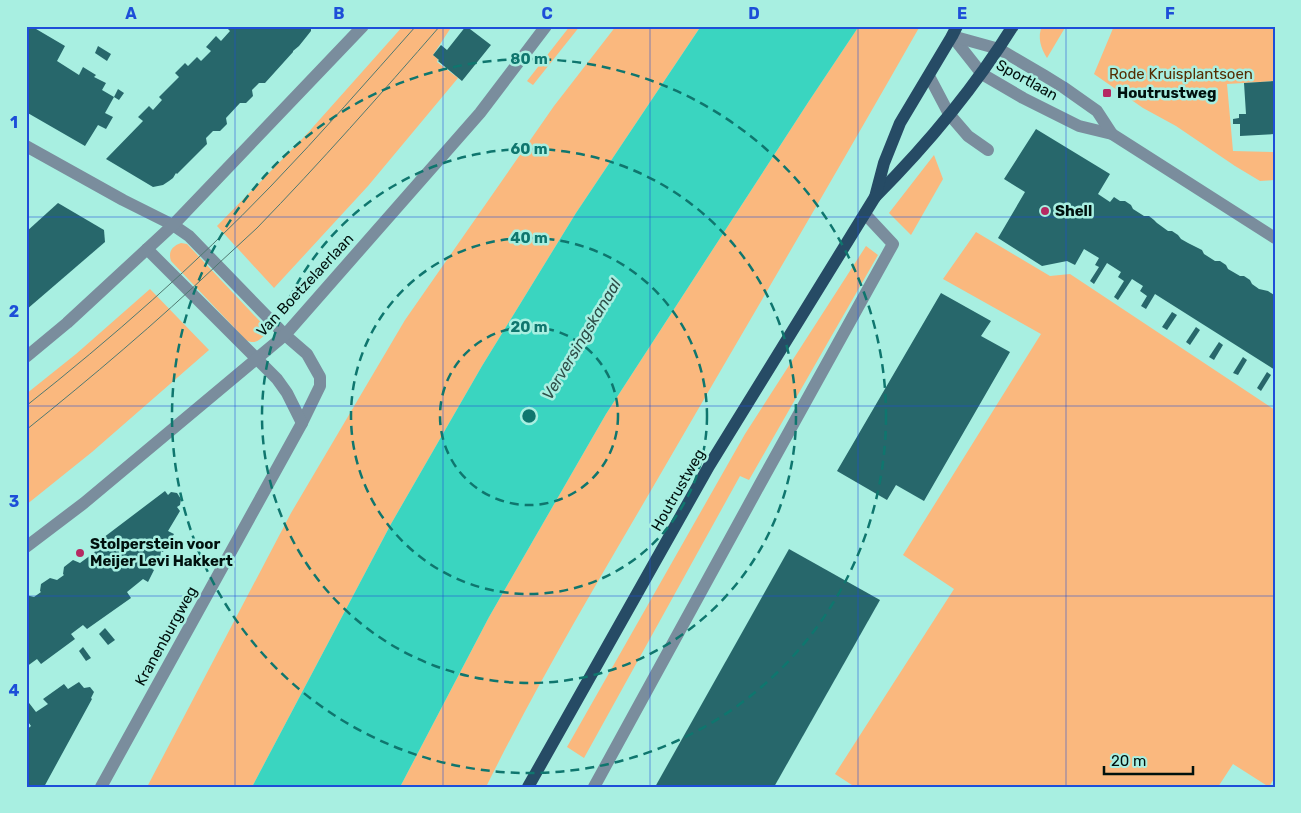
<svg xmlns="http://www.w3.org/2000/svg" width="1301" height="813" font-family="Rubik,sans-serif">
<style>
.green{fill:#fab87e}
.water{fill:#3ad5c0}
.building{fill:#27676b}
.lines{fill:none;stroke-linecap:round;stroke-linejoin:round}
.minor{stroke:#7a8d9d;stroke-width:12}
.major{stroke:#264b65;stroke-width:12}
.tram{stroke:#4f7971;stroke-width:1}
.grid{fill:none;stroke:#1d4ed8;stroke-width:1;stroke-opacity:0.55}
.ring{fill:none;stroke:#0f766e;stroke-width:2.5;stroke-dasharray:9 6}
.poi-dot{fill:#b52962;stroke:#a8efe1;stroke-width:2}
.labels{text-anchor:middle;stroke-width:5;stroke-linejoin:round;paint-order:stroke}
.park-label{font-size:15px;fill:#542d02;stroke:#a8efe1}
.street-label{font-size:15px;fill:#00110e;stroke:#a8efe1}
.poi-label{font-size:15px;font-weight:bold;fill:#00110e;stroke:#a8efe1;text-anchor:start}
.water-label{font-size:16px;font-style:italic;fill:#2f4f49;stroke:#a8efe1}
.centre{fill:#0f766e;stroke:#a8efe1;stroke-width:2.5}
.ring-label{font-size:15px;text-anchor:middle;font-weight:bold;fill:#0f766e;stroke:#a8efe1;stroke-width:5;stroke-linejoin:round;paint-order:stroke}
.neatline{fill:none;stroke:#1d4ed8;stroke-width:2}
.grid-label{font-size:16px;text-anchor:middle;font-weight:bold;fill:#1d4ed8}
</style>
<rect width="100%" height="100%" fill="#a8efe1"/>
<g class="green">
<polygon points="403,26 452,26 433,55 438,59 437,62 458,78 368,186 274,288 217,226 305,136"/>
<polygon points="570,26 580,26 533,85 527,81"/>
<polygon points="616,26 701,26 576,213 482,366 391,524 252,787 147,787 291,513 405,320 554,106"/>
<path d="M859,26H920C832,181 742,333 653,487C595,586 537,684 486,787H400L489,617L606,414L809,101Z"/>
<path d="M1042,26H1066L1047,58C1041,49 1037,37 1042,26Z"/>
<polygon points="1114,26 1275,26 1275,81 1227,84 1233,151 1275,152 1275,180 1260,181 1235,166 1176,126 1143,108 1094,74"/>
<polygon points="934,155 943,179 911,235 889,213"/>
<polygon points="976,232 1050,276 1070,274 1275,410 1275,777 1269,787 1233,764 1218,787 855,787 835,774 954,589 903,555 1041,334 943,279"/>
<path d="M181,243L187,244L269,331C261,338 256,346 246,340L171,261C168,252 172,246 181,243Z"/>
<polygon points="866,246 878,255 749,480 740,476 584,758 567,747 745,434"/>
<polygon points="150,289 209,350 92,452 26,505 26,394 76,354"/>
</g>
<polygon class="water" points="701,26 859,26 809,101 606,414 489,617 400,787 252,787 391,524 482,366 576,213"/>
<g class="building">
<polygon points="26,26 31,26 65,46 57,61 79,75 83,67 96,75 94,77 106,83 102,90 114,97 118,89 124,93 119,100 114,97 105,113 113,117 106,129 98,125 85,146 26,112"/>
<polygon points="225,26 311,26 311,31 299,46 293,51 293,52 265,83 259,83 252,90 253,96 246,103 240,103 226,118 227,124 220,131 213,131 206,138 207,144 177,174 176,173 173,178 169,181 163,185 153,187 106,159 143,121 138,117 149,106 153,110 162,100 159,97 179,77 175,73 185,63 188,66 197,57 201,61 211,51 206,47 216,36 221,41 230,31"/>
<polygon points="466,26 491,45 462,81 438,61 439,60 433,55 441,45 447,50"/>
<polygon points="98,46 111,54 107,61 95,53"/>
<polygon points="1275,81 1275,134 1240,136 1240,124 1233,124 1233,119 1239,118 1239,114 1246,114 1244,83"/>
<polygon points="1036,129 1110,174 1098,194 1110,202 1114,197 1120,201 1125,201 1131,205 1133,209 1144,216 1149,216 1154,220 1157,223 1168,231 1172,231 1178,235 1181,239 1188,243 1202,250 1204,254 1215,261 1220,261 1226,265 1228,269 1240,276 1244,276 1250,280 1252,284 1259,289 1268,291 1274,295 1275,370 1155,294 1146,309 1141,306 1147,296 1140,291 1143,286 1132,279 1118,300 1114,297 1124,281 1118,277 1121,272 1107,263 1094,284 1090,281 1099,267 1095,265 1099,258 1084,249 1075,265 1067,261 1042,266 998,238 1025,192 1004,179"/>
<polygon points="58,203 104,230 105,242 26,310 26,232"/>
<polygon points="941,293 991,321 981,336 1010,352 924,501 896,485 887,500 837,471"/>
<polygon points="1172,312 1177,315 1167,330 1162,327"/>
<polygon points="1196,327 1200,330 1190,345 1186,342"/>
<polygon points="1219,342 1223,345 1214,360 1209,357"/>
<polygon points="1243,357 1247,360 1238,375 1233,373"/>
<polygon points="1267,372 1271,375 1261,391 1257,388"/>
<polygon points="165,491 168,495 171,492 177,493 181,499 180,505 177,507 180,511 168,531 174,534 163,552 161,551 160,558 157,564 152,569 154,570 148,582 143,579 127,592 131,598 87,629 83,625 71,634 75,639 41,664 37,659 26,667 26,595 34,597 41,592 40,591 41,584 50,578 57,580 64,575 63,574 64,567 73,560 80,563 95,552 94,550 95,544"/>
<polygon points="789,549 880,600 774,787 655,787"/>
<polygon points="105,628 115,640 108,645 99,634"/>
<polygon points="83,647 91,658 86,661 79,651"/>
<polygon points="79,682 84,688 90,687 94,692 91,698 92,699 44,787 26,787 26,730 31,726 26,719 26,699 36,712 48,704 43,699 64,684 68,689"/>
</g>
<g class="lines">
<g class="minor">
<polyline points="952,36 982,74 1023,98 1079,126 1112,134 1275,238"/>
<polyline points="952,36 999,49 1045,76 1063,87 1097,111 1112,134"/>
<polyline points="929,76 949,114 968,136 988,150"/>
<polyline points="26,146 123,200 173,225 189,236 285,335 307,354 320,377 320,386 302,423 101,787"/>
<polyline points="147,249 277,379 287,393 302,423"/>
<polyline points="26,357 67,323 173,225 363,26"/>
<polyline points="26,547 84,503 285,335 480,113 546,26"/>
<polyline points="594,787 765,475 893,244 865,214"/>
</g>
<g class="major">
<path d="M875,197C926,146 975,87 1013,26"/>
<polyline points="528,787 709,466 875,197 884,163 900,123 952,36 957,26"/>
</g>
<g class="tram">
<path d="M26,406C112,338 195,265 271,186C321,134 368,80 416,26"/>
<path d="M26,430C92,377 157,322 218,264C231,252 244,240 257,228C320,163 380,95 440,26"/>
</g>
</g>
<path class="grid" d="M235,26V787M443,26V787M650,26V787M858,26V787M1066,26V787M26,217H1275M26,406H1275M26,596H1275"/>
<g class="ring">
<circle cx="529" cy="416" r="89"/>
<circle cx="529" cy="416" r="178"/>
<circle cx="529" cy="416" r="267"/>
<circle cx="529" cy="416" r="357"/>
</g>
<g class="poi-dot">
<rect x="1102" y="88" width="10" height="10" rx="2.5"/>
<circle cx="1045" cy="211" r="5"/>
<circle cx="80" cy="553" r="5"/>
</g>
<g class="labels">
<g class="park-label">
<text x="1181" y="79">Rode Kruisplantsoen</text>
</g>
<g class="street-label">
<text transform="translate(1027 80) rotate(29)" y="5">Sportlaan</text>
<text transform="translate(305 285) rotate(-47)" y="5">Van Boetzelaerlaan</text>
<text transform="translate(678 490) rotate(-60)" y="5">Houtrustweg</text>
<text transform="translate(166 636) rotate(-61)" y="5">Kranenburgweg</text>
</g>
<g class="poi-label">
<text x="1117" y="98">Houtrustweg</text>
<text x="1055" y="216">Shell</text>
<text x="90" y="549">Stolperstein voor<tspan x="90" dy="17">Meijer Levi Hakkert</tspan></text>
</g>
<g class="water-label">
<text transform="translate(581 339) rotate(-59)" y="6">Verversingskanaal</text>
</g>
</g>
<circle cx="529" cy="416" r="8" class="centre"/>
<g class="ring-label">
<text x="529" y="64">80 m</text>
<text x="529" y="154">60 m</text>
<text x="529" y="243">40 m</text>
<text x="529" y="332">20 m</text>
</g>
<rect width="1301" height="813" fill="none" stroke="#a8efe1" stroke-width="55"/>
<path d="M1104 766v8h89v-8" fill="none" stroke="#00110e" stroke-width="2.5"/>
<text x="1111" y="766" font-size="15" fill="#00110e" stroke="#a8efe1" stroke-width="4" paint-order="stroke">20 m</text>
<rect x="28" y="28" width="1246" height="758" class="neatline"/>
<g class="grid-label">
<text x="131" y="19">A</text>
<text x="339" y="19">B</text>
<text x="547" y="19">C</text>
<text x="754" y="19">D</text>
<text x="962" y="19">E</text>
<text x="1170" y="19">F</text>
<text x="14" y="128">1</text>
<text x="14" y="317">2</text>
<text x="14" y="507">3</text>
<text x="14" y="696">4</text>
</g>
</svg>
